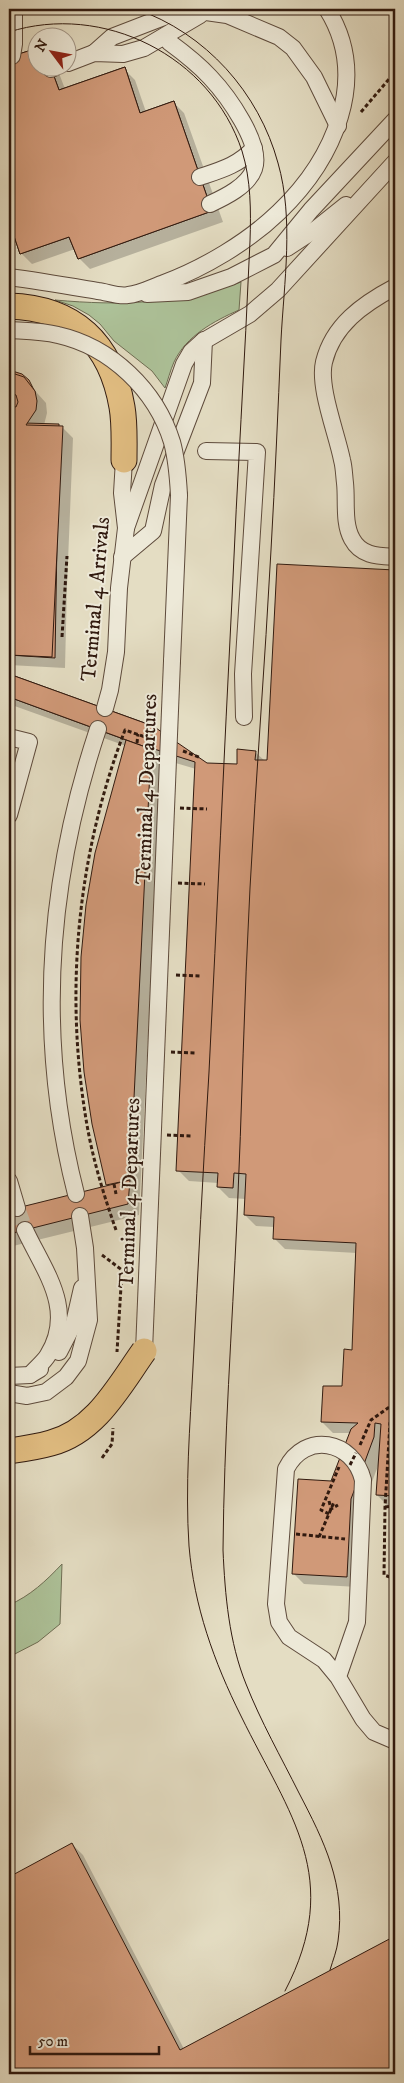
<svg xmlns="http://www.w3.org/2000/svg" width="404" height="2083" font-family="'IM FELL DW Pica',serif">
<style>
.green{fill:#adc299;stroke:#6f6e54}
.shadow{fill:#0003}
.building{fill:#d09978;stroke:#311a0f}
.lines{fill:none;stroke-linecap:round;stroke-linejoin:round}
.minor-tunnel{stroke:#c0b69f;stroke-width:16;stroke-dasharray:16 8;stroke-linecap:butt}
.minor-casing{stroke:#5e4b3c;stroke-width:18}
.highway-casing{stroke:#311a0f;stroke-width:27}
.path{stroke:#311a0f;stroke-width:3;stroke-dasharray:4 2.5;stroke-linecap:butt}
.minor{stroke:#ede9d8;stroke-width:16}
.highway{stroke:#e2be82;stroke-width:25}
.tram{stroke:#311a0f;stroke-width:1}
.minor-bridge-casing{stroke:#5e4b3c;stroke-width:18;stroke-linecap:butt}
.highway-bridge-casing{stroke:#311a0f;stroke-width:27;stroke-linecap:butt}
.path-bridge{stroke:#311a0f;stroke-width:3;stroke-dasharray:4 2.5;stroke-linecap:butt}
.minor-bridge{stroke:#ede9d8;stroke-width:16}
.highway-bridge{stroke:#e2be82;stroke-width:25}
.labels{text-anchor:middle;stroke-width:4;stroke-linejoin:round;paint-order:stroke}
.street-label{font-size:21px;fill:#311a0f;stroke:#ede9d8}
</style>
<rect width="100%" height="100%" fill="#e4ddc3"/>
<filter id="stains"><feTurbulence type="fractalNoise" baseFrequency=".004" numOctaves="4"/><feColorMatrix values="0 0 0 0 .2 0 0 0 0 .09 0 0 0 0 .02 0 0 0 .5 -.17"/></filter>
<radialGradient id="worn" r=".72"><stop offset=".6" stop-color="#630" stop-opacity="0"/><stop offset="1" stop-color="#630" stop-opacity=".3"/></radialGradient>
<g class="green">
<path d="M241,282L239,310C214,321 186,336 174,362C170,371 168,380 165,388L152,371L114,341L100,324L89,315L73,306L55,300C121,306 178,304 241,282Z"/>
<path d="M62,1564L60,1624L38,1642L9,1657V1605C30,1596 46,1581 62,1564Z"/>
</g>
<g class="shadow">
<polygon points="9,59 38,68 57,68 65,89 124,69 135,80 146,112 173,102 184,113 223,222 90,269 79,258 75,249 32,264 21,253 9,217"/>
<polygon points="9,372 21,375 46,403 47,413 44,425 62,427 73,438 67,586 65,668 9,665"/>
<polygon points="279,565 395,571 395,1506 388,1506 377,1495 378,1466 361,1511 358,1587 304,1584 293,1573 351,1433 333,1433 322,1422 343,1387 353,1351 357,1253 285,1249 274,1238 274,1227 256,1226 245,1215 246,1199 229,1198 218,1187 218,1183 189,1181 178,1170 196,769 162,759 139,1215 9,1247 9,1212 107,1186 93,1124 126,746 9,704 9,676 153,727 206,764 238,765 255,752 265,761 268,761"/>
<polygon points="72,1844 83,1855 184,2049 395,1937 395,2074 9,2074 9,1878"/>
</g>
<g class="building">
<polygon points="38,48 38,68 51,68 59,90 125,67 140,113 174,101 212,211 78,259 69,237 20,254 9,221 9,57"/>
<polygon points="38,48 38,68 51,68 59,90 125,67 140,113 174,101 212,211 78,259 69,237 20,254 9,221 9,57"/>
<polygon points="9,370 22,374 29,380 35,392 35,406 25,423 59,424 55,658 9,655"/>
<polygon points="9,372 24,377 35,391 37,401 36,410 26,425 63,426 52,657 9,655 9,406 16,407 18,402 16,395 9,392"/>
<polygon points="277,564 395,570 395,1496 376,1495 381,1424 375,1423 374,1437 351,1499 347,1577 292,1574 298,1479 331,1481 351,1429 358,1423 321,1422 323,1386 342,1386 344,1349 352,1350 356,1243 273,1239 274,1217 244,1215 246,1174 234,1173 233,1188 217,1187 218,1173 176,1171 195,762 126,740 9,697 9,674 153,726 207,763 237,764 237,749 256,751 255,760 267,760"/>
<polygon points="9,674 153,726 151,749 9,697"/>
<polygon points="126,740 151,749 130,1180 106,1185 92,1124 84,1072 80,1020 81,957 86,905 95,853"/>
<polygon points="130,1180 128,1204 9,1234 9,1210"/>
<polygon points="72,1843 180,2050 395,1936 395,2074 9,2074 9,1877"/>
</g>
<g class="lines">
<polyline class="minor-tunnel" points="17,1208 25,1230"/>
<defs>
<g id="minor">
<path d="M169,42C184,53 198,64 210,77C227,95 263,144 254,169C248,186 225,197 210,204"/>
<polyline points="94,53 112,37 169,15 206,12 227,15 279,37 293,48 314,77 338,126"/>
<polyline points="12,56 14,44 14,15"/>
<polyline points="68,63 94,53 123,54 144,48 200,15"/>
<polyline points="51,69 54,68"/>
<path d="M200,177C221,170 239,165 254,148"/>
<polyline points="287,248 316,229 346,205"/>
<path d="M9,277C39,281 68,286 98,291C107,292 119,297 128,295C140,294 153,287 164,283C204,268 248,242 279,212C333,160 371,79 327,9"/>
<path d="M395,287C363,304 333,325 324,362C318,387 337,434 342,460C344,467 344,475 345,483C347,500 343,523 352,539C361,556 378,556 395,557"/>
<polyline points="147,294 188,292 231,277 274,255 311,210 395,120"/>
<polyline points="206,451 257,452 243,674 244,717"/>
<polyline points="126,528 184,364 191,352 202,342 250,314 278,290 395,162"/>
<polyline points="122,557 153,531 163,485 202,383 204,340"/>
<polyline points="172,661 179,495"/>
<polyline points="105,708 110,690 116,652 119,588 126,528 122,493 124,460"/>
<polyline points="9,737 29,742 9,815"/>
<polyline points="9,1181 17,1208"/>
<path d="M76,1194C36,1038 47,882 98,729"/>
<path d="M25,1230C44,1271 76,1309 48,1355C44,1362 36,1368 30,1375"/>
<polyline points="59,1352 74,1323 82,1288"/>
<polyline points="9,1376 30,1375 40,1369"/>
<polyline points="9,1393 27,1396 46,1392 66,1377 78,1361 89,1320 85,1248 80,1216"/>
<path d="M338,1677L357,1622L363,1480C353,1440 305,1431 286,1469L276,1604L279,1622L289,1637L324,1660L338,1677L363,1719L374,1732L395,1741"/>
</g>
<path id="highway" d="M9,306C74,308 111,343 122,407C125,424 124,443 124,460"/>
</defs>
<use href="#minor" class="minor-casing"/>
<use href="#highway" class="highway-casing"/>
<g class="path">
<polyline points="361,112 395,72"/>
<polyline points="62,637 67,556"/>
<polyline points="137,743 138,734"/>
<polyline points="183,751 201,758"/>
<polyline points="180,808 207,809"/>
<polyline points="178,883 205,884"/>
<polyline points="176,975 200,976"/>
<polyline points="171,1052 195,1053"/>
<polyline points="167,1135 192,1136"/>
<polyline points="114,1184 116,1194"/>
<path d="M116,1230C104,1196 93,1160 87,1125C64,993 77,855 125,730L154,740"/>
<polyline points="102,1255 122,1270 117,1352"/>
<polyline points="360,1445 371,1420 395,1403"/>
<polyline points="102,1458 112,1444 113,1428"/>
<polyline points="329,1501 331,1509 338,1505"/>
<polyline points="385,1507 395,1506"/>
<polyline points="329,1514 321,1510 339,1467"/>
<polyline points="296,1534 345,1539"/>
<polyline points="319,1537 334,1502"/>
<polyline points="390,1577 384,1575 385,1507 390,1423 395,1415"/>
</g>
<use href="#minor" class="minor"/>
<use href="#highway" class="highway"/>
<g class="tram">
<path d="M136,9C206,33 259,93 278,163C294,219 284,282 281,340C278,410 275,480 271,550C265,663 256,775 250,888C244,999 242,1109 237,1219C232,1329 224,1440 223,1550C225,1595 229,1642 246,1684C261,1722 281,1757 299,1793C324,1841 346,1885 338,1941C337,1950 333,1960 330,1970"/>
<path d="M9,32C103,2 211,56 242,151C251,180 251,211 250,241C245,360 237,479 232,599C224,756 217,914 209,1072C203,1170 198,1269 193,1367C190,1426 185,1486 189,1546C194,1606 214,1662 241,1716C290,1816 344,1878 285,1991"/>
</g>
<defs>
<g id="minor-bridge">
<path d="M9,330C25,331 42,331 58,335C111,347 156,390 172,442C177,460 178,477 179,495"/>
<polyline points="144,1351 172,661"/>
</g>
<path id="highway-bridge" d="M9,1451C23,1449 37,1447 51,1443C96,1431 119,1386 144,1351"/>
</defs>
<use href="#minor-bridge" class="minor-bridge-casing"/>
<use href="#highway-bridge" class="highway-bridge-casing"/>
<polyline class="path-bridge" points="350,1465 356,1453"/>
<use href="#minor-bridge" class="minor-bridge"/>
<use href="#highway-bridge" class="highway-bridge"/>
</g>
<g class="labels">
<g class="street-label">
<text transform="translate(95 599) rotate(-85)" y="7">Terminal 4 Arrivals</text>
<text transform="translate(146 789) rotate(-88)" y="7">Terminal 4 Departures</text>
<text transform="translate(129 1193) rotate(-88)" y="7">Terminal 4 Departures</text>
</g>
</g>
<rect width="404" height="2083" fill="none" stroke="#e4ddc3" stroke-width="30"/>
<rect x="10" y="10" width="384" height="2063" fill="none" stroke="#311a0f" stroke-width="2.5"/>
<rect x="15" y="15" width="374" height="2053" fill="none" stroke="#311a0f"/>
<g transform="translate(52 52) rotate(302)"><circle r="24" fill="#ede9d8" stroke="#a29688"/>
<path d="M0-4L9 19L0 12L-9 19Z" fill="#8f2418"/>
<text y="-8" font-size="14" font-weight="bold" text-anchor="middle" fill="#311a0f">N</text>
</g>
<path d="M30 2046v8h129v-8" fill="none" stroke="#311a0f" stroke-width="2.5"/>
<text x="38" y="2046" font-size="15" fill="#311a0f" stroke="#ede9d8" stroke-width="4" paint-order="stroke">50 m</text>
<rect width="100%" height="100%" filter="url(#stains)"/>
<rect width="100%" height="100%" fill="url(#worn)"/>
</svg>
